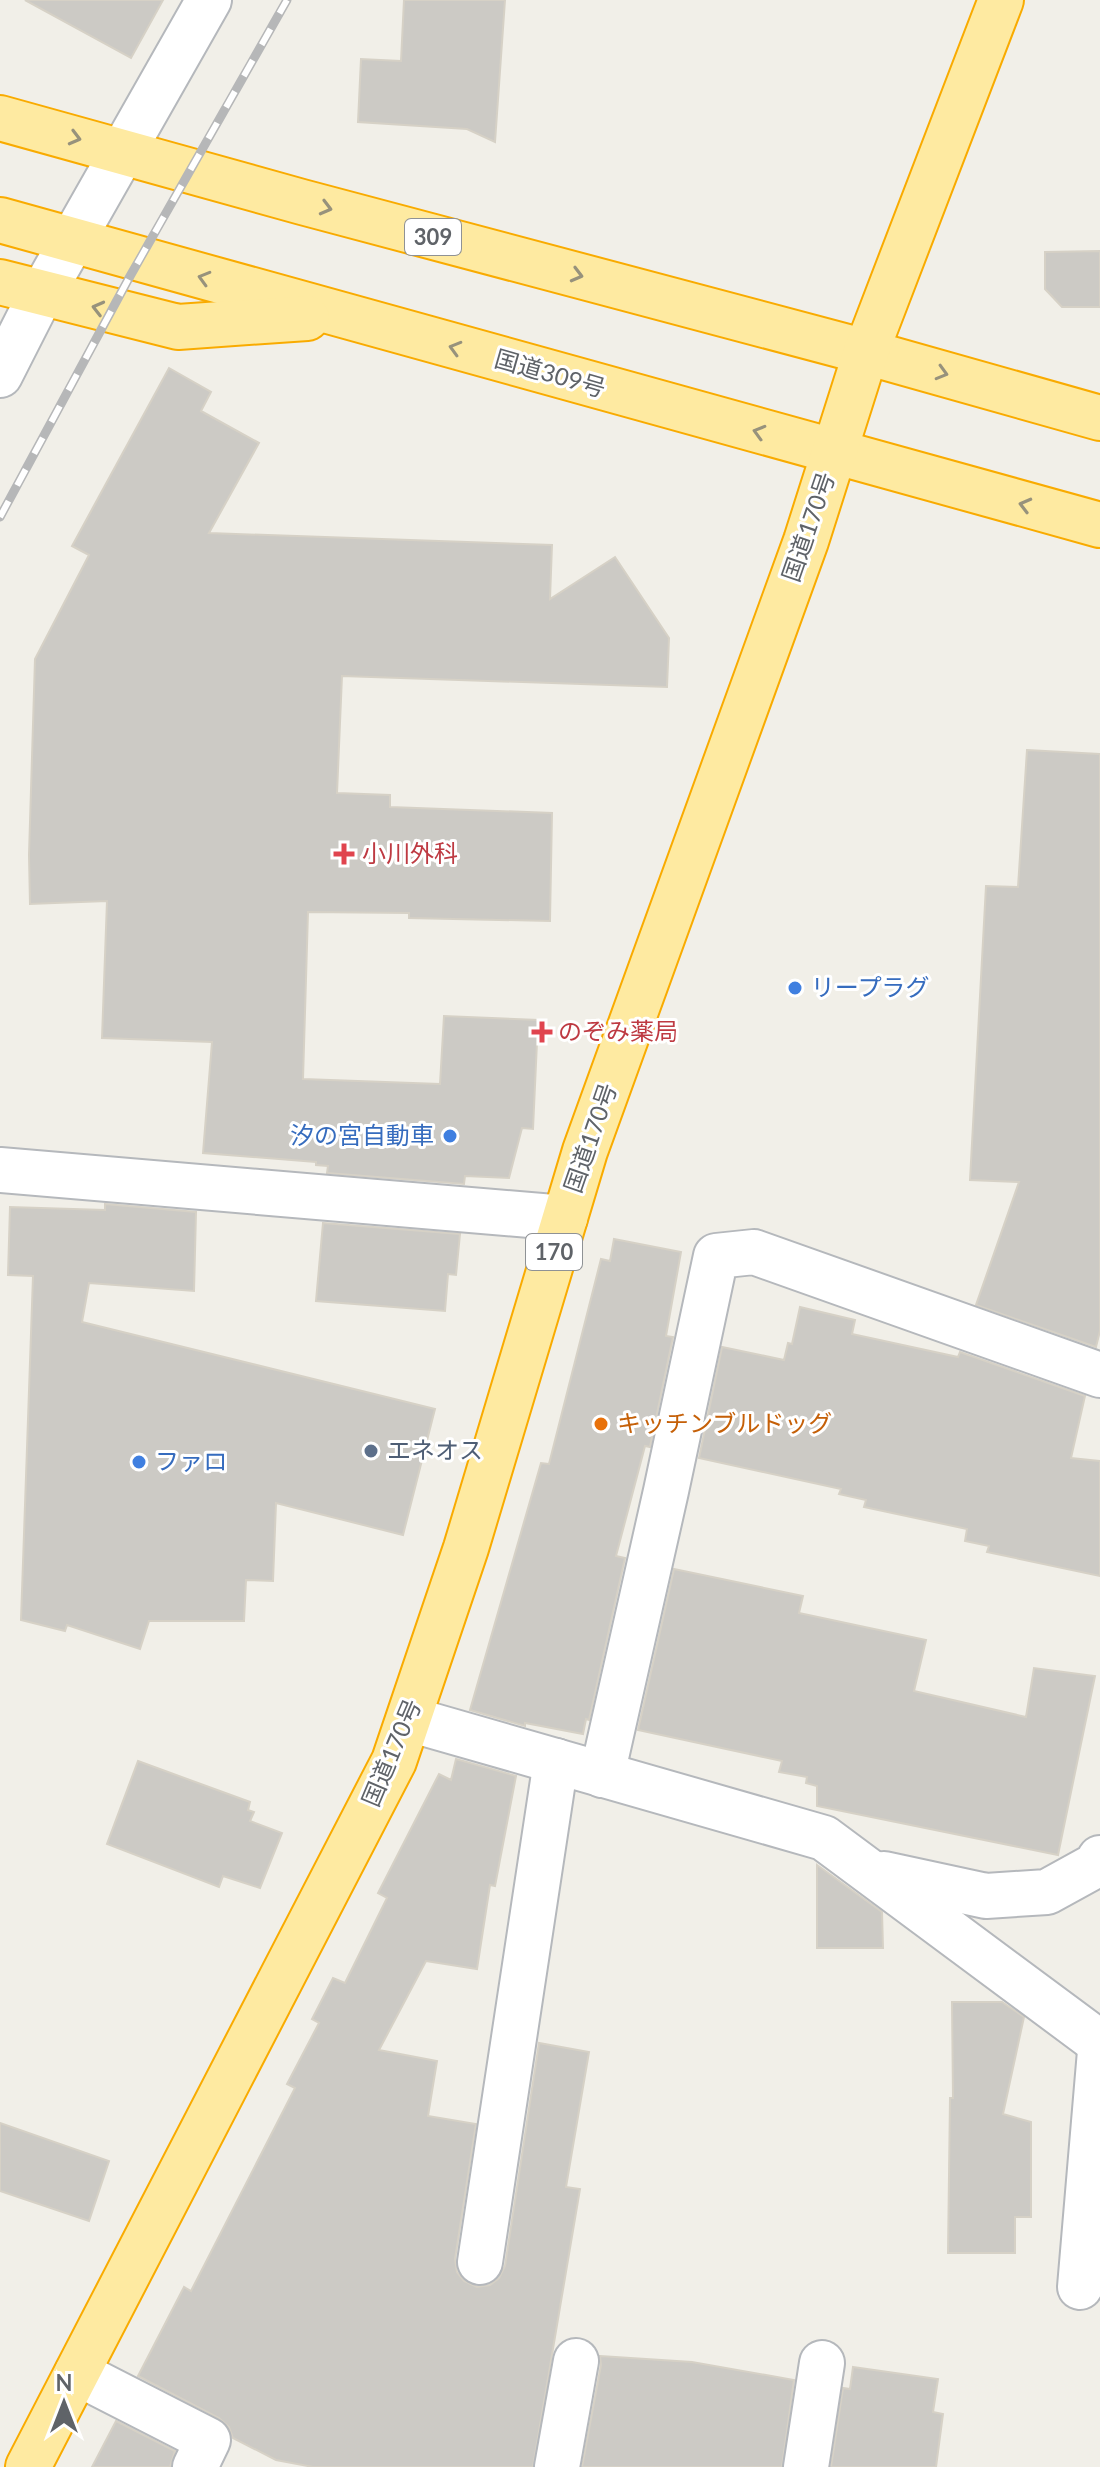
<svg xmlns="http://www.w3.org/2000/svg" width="1100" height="2467" font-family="Lato,'Noto Sans JP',sans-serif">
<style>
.building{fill:#cccac5;stroke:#d6d1c6;stroke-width:2}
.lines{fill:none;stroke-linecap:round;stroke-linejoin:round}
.minor-casing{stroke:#b5b8bc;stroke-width:48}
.trunk-casing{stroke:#f9ab00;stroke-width:48}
.minor{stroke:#fff;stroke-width:44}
.trunk{stroke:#feeaa1;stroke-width:44}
.rail-casing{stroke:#b6b7b8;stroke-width:9}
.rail{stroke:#fff;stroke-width:6;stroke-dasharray:18;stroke-linecap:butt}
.oneway{stroke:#97927c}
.health-dot{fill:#e0444e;stroke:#fff;stroke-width:3}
.shop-dot{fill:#3f7fe0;stroke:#fff;stroke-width:3}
.food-dot{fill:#e8710a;stroke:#fff;stroke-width:3}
.service-dot{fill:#5c6f8a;stroke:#fff;stroke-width:3}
.labels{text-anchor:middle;stroke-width:6;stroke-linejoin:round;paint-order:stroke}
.shield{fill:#fff;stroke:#8f9295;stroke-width:2}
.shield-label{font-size:22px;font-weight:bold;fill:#5f6368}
.street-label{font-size:24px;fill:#5f6368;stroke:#fff}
.health-label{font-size:24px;fill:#be3a42;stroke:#fff;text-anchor:start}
.shop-label{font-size:24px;fill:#366cbe;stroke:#fff;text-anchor:start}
.food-label{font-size:24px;fill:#c56008;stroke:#fff;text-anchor:start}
.service-label{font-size:24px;fill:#4e5e75;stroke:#fff;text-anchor:start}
</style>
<rect width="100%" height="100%" fill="#f1efe8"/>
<g class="building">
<polygon points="25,0 163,0 131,58"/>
<polygon points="404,0 505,0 495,142 467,129 358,122 361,59 401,61"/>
<polygon points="1100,251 1100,307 1062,307 1045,289 1045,252"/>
<polygon points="169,368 211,392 201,411 259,443 209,533 552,545 550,599 615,557 669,638 667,687 342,676 337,793 390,795 390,807 552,813 550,921 409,918 409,913 308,912 303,1079 440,1084 444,1016 538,1020 533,1129 522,1128 509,1178 465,1176 464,1184 327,1173 328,1166 316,1165 316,1162 203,1153 212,1042 102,1038 107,901 30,904 29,855 35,659 89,555 72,546"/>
<polygon points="1027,750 1100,754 1100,1331 1096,1347 976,1305 1019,1182 970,1180 986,886 1018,887"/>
<polygon points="105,1204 196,1212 194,1291 89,1283 82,1322 435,1409 403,1535 276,1503 273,1581 246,1580 244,1621 149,1621 140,1649 67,1625 65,1631 21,1620 33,1276 8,1275 10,1207 105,1210"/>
<polygon points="323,1223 460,1234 456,1275 448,1274 445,1311 316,1301"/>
<polygon points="614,1239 681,1252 666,1336 673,1337 650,1447 645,1446 616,1556 625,1558 589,1720 586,1719 583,1734 525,1723 525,1726 470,1710 541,1463 549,1464 601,1259 610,1261"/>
<polygon points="800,1307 855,1320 852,1334 958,1357 960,1352 1085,1396 1071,1458 1100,1461 1100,1576 987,1552 989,1546 965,1541 967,1529 864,1507 866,1500 839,1494 841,1489 699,1458 722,1347 784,1360 788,1343 792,1344"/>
<polygon points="674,1569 803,1596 799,1613 926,1640 914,1691 1026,1717 1034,1668 1095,1676 1058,1855 817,1806 817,1786 806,1783 807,1777 779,1772 782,1761 638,1730"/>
<polygon points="456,1759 516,1776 495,1886 490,1885 477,1969 426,1961 379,2050 437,2061 428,2116 476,2124 455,2259 457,2272 464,2281 477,2287 490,2285 499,2278 505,2266 539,2043 589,2052 566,2187 580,2189 533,2467 313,2467 276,2460 233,2438 229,2427 219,2418 138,2376 184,2287 191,2291 295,2088 287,2084 319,2023 312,2019 333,1978 345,1983 387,1898 378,1893 439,1774 451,1780"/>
<polygon points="138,1761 250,1802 248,1810 254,1812 250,1821 282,1833 260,1888 223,1876 219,1887 107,1844"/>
<polygon points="817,1865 882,1912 883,1948 817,1948"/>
<polygon points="952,2002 1002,2002 1024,2017 1003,2114 1031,2122 1031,2217 1015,2217 1015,2253 948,2253 950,2098 953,2098"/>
<polygon points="0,2123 109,2161 89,2221 0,2191"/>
<polygon points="600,2356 692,2362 794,2380 782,2467 582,2467 601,2365"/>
<polygon points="853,2367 938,2379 933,2412 943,2414 936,2467 831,2467 843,2388 850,2389"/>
<polygon points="116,2421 175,2451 170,2467 92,2467"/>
</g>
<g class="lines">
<defs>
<g id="minor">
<polyline points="0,375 34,308 209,0"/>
<polyline points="0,1170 565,1218"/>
<polyline points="409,1719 824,1838 1100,2043"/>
<polyline points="602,1775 666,1491 716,1256 754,1252 1100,1375"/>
<polyline points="884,1874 986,1896 1047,1892 1096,1865 1100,1858"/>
<polyline points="480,2262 556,1761"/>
<polyline points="1080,2287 1100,2051"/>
<polyline points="77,2373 208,2440 195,2467"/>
<polyline points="557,2467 576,2361"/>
<polyline points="806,2467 822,2363"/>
</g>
<g id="trunk">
<polyline points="0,118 302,202 866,352 1100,418"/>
<polyline points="0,220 1100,525"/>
<polyline points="0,282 178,327 307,318"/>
<polyline points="28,2467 394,1761 466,1548 585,1151 806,541 866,352 1001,0"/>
</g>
</defs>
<use href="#minor" class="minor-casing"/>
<use href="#trunk" class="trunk-casing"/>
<use href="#minor" class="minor"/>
<use href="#trunk" class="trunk"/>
<defs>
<polyline id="rail" points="0,517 129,278 287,0"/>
</defs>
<use href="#rail" class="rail-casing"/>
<use href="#rail" class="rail"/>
</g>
<defs><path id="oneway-chevron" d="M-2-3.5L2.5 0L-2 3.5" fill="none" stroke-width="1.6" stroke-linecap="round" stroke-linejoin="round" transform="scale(2)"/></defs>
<g class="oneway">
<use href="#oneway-chevron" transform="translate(75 138) rotate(15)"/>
<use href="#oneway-chevron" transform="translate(326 208) rotate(15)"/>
<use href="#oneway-chevron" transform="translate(577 275) rotate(15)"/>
<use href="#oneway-chevron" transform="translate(204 278) rotate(-164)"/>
<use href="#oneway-chevron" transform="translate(98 308) rotate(-166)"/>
<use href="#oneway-chevron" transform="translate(455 348) rotate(-164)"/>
<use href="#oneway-chevron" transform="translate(942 373) rotate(16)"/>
<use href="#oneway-chevron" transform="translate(759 432) rotate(-164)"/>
<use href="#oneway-chevron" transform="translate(1025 505) rotate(-165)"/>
</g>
<g class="health-dot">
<path d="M340 842h8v8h8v8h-8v8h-8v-8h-8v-8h8z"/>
<path d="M538 1020h8v8h8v8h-8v8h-8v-8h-8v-8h8z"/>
</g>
<g class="shop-dot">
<circle cx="795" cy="988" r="8"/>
<circle cx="450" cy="1136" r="8"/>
<circle cx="139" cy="1462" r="8"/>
</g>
<circle class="food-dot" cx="601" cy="1424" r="8"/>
<circle class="service-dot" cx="371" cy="1451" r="8"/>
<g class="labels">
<g class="shield">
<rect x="405" y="219" width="56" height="36" rx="6"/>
<rect x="526" y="1234" width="56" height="36" rx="6"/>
</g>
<g class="shield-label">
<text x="433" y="245">309</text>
<text x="554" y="1260">170</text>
</g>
<g class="street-label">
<text transform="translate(550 374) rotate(16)" y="8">国道309号</text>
<text transform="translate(809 527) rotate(-71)" y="8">国道170号</text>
<text transform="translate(591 1138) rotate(-71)" y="8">国道170号</text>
<text transform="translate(392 1753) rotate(-67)" y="8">国道170号</text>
</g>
<g class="health-label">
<text x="362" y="862">小川外科</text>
<text x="558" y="1040">のぞみ薬局</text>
</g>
<g class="shop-label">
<text x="811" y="996">リープラグ</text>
<text x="434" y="1144" text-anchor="end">汐の宮自動車</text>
<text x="155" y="1470">ファロ</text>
</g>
<g class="food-label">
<text x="617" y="1432">キッチンブルドッグ</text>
</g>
<g class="service-label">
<text x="387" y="1459">エネオス</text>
</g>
</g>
<g transform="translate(64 2403)" stroke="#ffffff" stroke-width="6" paint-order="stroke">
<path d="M0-6L14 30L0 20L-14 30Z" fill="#5f6368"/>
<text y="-12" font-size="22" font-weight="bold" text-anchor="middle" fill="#5f6368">N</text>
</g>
</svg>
